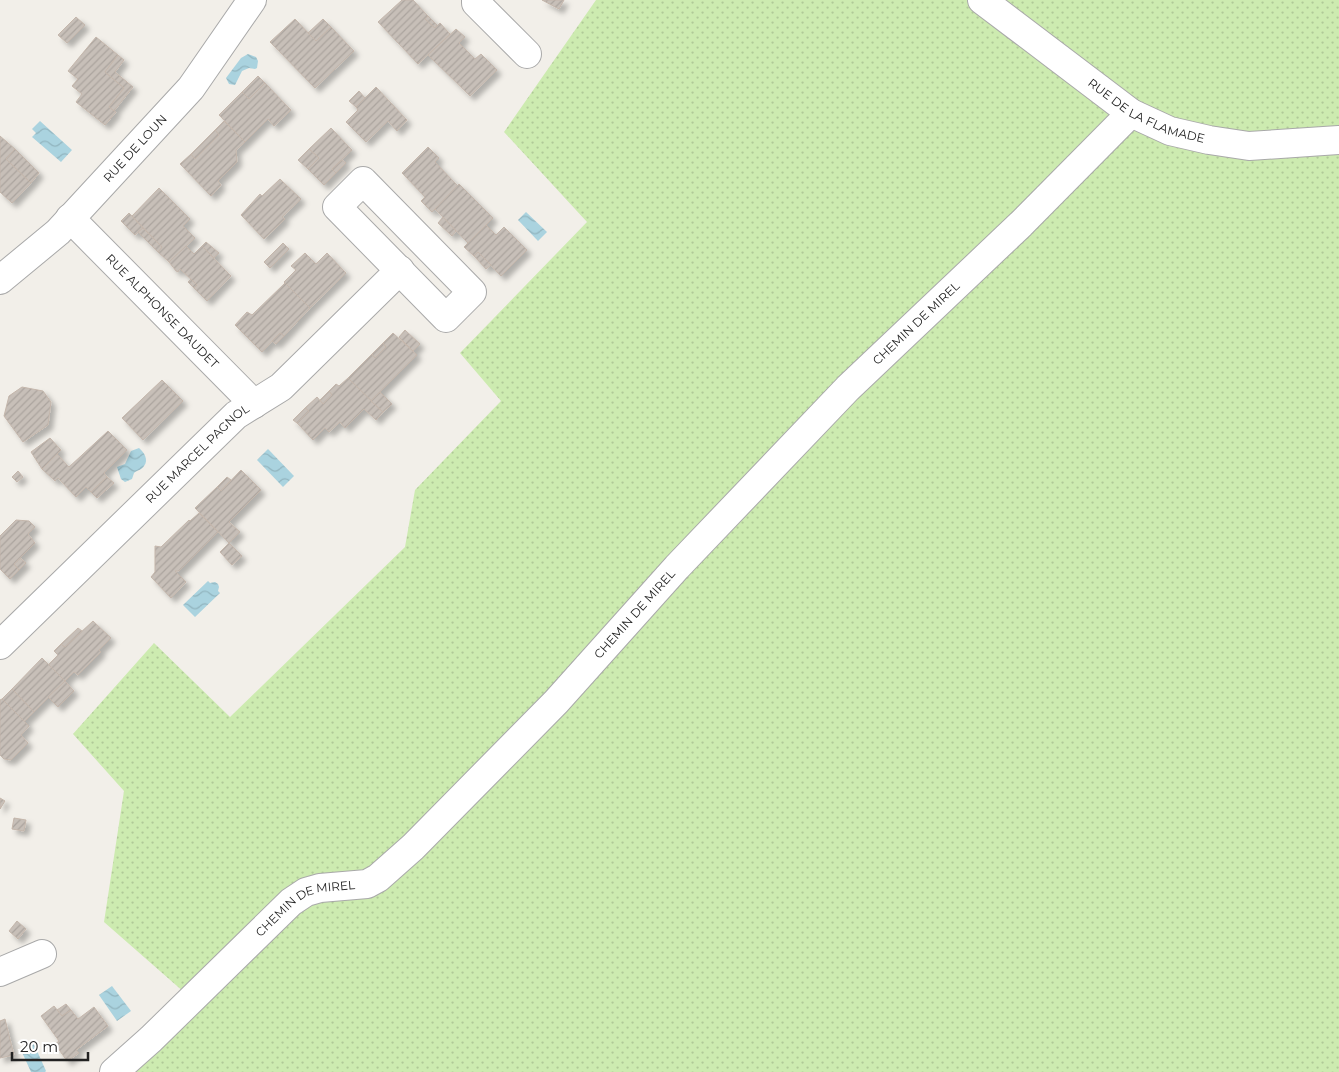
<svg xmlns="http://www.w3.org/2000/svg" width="1339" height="1072" font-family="Montserrat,sans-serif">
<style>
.grass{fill:url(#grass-dots)}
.water{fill:url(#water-waves)}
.building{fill:url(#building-hatch);stroke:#c4b6ab;filter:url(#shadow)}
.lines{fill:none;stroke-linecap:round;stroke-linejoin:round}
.street-casing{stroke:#a9a9a9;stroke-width:30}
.street{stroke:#fff;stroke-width:28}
.labels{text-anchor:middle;stroke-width:5;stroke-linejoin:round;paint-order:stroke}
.street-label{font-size:12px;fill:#222;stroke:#fff}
</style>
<defs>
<pattern id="grass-dots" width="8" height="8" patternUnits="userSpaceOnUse" patternTransform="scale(1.25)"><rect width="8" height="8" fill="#cdebb0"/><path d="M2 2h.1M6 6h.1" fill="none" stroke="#b0c997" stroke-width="1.8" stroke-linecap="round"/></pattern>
<pattern id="water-waves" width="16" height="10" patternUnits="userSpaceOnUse" patternTransform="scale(1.25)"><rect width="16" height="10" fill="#aad3df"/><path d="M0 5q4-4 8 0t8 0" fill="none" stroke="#92b5bf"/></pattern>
<pattern id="building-hatch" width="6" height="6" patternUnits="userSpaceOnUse" patternTransform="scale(1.25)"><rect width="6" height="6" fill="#c7bfb8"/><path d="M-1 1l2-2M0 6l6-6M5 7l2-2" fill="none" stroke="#aba49e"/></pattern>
<filter id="shadow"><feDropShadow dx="4.5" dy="4.5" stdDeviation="2.5" flood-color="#0004"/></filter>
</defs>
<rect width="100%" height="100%" fill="#f2efe9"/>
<polygon class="grass" points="596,0 1339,0 1339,1072 124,1072 185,993 104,922 124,791 73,734 154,643 230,717 405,547 415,490 501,401 460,353 587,222 504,132"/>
<g class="water">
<polygon points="248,54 256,57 258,61 257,68 255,69 249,68 242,71 235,85 229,84 226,78 241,58"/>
<polygon points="40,121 72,150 61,162 32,137 36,133 32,129"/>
<polygon points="526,212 547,232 538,241 518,220"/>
<path d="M139,448C144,452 149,460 144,466C142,470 137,470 134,473L132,479L125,482L121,479L117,467L125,464L131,451Z"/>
<polygon points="268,449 294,476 283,487 257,460"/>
<polygon points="208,581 210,583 215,582 218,584 219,587 218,591 220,593 195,617 183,605"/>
<polygon points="112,986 131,1011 117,1021 99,995"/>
<polygon points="34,1044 46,1071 45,1072 31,1072 21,1050"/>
</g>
<g class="building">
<polygon points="402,0 413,0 428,16 425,19 435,28 440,23 450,34 418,64 378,22"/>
<polygon points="542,0 564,0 559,9"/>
<polygon points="428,16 437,25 435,28 425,19"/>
<polygon points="76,17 85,25 67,43 58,35"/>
<polygon points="295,19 316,41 331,27 354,51 315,88 270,42"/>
<polygon points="323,19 331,27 316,41 308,33"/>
<polygon points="456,29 465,37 459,43 475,59 481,54 497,70 470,96 428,55"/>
<polygon points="96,37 118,55 105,72 124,88 109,107 116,112 105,125 76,102 82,94 72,86 78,79 68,71"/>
<polygon points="118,55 124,60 115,72 133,87 114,111 109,107 124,88 105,72"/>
<polygon points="258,76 265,83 249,99 242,92"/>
<polygon points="265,83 291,110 274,126 268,119 245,142 219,115 242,92 249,99"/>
<polygon points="376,87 407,120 397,131 388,121 366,142 346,122 358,110 356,107"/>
<polygon points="359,91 365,98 356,107 349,101"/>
<polygon points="224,121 245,142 236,150 237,162 218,181 221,185 211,196 180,164 191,154 195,159 219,135 215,130"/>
<polygon points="331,128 352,150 332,169 336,173 324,185 308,169 319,158 309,149"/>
<polygon points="215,130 219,135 195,159 191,154"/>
<polygon points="0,136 15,149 6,159 31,183 12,203 0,192"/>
<polygon points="428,147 439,158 435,162 458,186 432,212 421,201 425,197 402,173"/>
<polygon points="15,149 39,173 31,183 6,159"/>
<polygon points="309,149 319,158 308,169 298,160"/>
<polygon points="342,160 346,163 336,173 332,169"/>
<polygon points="280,179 301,199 282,217 285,219 264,239 241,215 260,194 262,196"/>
<polygon points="459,184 493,218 468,243 435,209"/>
<polygon points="159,188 190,219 183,226 195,238 169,262 158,252 162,247 132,216"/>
<polygon points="129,213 143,228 135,235 121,221"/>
<polygon points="443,217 456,231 452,236 438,223"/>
<polygon points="486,225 496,235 504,227 527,250 501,276 478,252 474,256 464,247"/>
<polygon points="143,228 162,247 158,252 138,232"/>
<polygon points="206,242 219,253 214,258 202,246"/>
<polygon points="283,243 289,249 270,268 264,262"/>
<polygon points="186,246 194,254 202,246 231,276 207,301 194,288 197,285 180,269 178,272 176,271 169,262"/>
<polygon points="478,252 491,265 486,269 474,256"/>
<polygon points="305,253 316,264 327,253 346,273 310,308 284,282 296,270 291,266"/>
<polygon points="191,279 197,285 194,288 188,282"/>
<polygon points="285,283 310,308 284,336 280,333 262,352 235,325 247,312 252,315"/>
<polygon points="405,330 420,344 413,351 399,337"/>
<polygon points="280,333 284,336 276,344 272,341"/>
<polygon points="393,333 417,355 371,401 348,378 372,354 375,358 386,347 383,343"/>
<polygon points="383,343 386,347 375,358 372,354"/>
<polygon points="348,378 383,412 376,420 364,409 345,428 340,422 329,432 325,428 313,440 297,423 309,411 305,408 317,397 323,404 332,395 329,391 336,384 339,386"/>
<polygon points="162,380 183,401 143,440 122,418"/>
<polygon points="22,387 43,391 51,402 48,425 23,442 4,416 9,396"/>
<polygon points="329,391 332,395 323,404 320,400"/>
<polygon points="380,392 392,404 383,412 371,401"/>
<polygon points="305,408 309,411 297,423 293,420"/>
<polygon points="108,431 127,450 104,473 107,477 91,492 86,487 76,497 58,478 55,481 42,469 57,454 69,467"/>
<polygon points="50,438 61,450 42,469 31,452"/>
<polygon points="241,470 261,490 229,522 240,532 229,543 195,508 217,487 221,491"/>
<polygon points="18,471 23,477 17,482 12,477"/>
<polygon points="107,477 114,483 97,498 91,492"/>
<polygon points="227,477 231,480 221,491 217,487"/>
<polygon points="199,513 218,532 179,571 175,571 186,582 171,598 151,577 155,572 155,546 161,547 189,520 190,521"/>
<polygon points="16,520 29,521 35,527 28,534 35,543 14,564 19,570 10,579 0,569 0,536"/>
<polygon points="229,543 242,556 232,565 220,552"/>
<polygon points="20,558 26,563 19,570 14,564"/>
<polygon points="93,621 111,638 99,650 101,652 78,675 74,672 65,681 48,665 58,655 54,651 61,644 65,647"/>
<polygon points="78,628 82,631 65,647 61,644"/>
<polygon points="42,658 65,681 34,712 12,689"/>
<polygon points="65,681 74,691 58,707 48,697"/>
<polygon points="12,689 34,712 24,722 2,699"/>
<polygon points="2,699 29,726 21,735 28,743 11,760 4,759 0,755 0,700"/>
<polygon points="0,798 5,801 0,809"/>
<polygon points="14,818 26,820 24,831 12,829"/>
<polygon points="17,921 26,929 18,939 9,931"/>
<polygon points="66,1004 71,1010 62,1016 57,1010"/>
<polygon points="54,1006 62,1016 71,1010 78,1019 94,1007 108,1026 76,1050 79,1053 67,1061 55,1044 59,1041 41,1016"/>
<polygon points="5,1019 14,1055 0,1058 0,1021"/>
</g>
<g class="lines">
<defs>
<g id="street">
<polyline points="476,0 476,3 527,54"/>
<path id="s1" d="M982,0L1131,113L1170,131L1209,140L1249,146L1339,140"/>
<polygon points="363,181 472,292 446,318 337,207"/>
<path id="s2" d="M70,218L254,404"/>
<path id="s3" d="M0,280L58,232L191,88L252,0"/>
<path id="s4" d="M0,645L236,415L281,387L400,270"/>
<polyline points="0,972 42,954"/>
<path id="s5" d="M114,1072L151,1039L291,902L306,892L320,888L367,884L378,878L413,847L556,702L677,567L848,388L1021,224L1131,113"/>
</g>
</defs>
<use href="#street" class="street-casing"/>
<use href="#street" class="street"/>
</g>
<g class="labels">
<g class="street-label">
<text dy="4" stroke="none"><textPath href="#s1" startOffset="200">RUE DE LA FLAMADE</textPath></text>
<text dy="4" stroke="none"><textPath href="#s3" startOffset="189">RUE DE LOUN</textPath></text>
<text dy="4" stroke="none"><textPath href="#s2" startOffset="131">RUE ALPHONSE DAUDET</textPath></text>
<text dy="4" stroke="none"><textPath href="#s5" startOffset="1111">CHEMIN DE MIREL</textPath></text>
<text dy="4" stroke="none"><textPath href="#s4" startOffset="275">RUE MARCEL PAGNOL</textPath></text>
<text dy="4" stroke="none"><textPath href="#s5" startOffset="706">CHEMIN DE MIREL</textPath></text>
<text dy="4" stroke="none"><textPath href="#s5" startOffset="256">CHEMIN DE MIREL</textPath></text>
</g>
</g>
<path d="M12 1052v8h76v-8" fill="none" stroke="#222222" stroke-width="2.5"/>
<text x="20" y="1052" font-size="15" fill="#222222" stroke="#ffffff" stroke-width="4" paint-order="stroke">20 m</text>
</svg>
